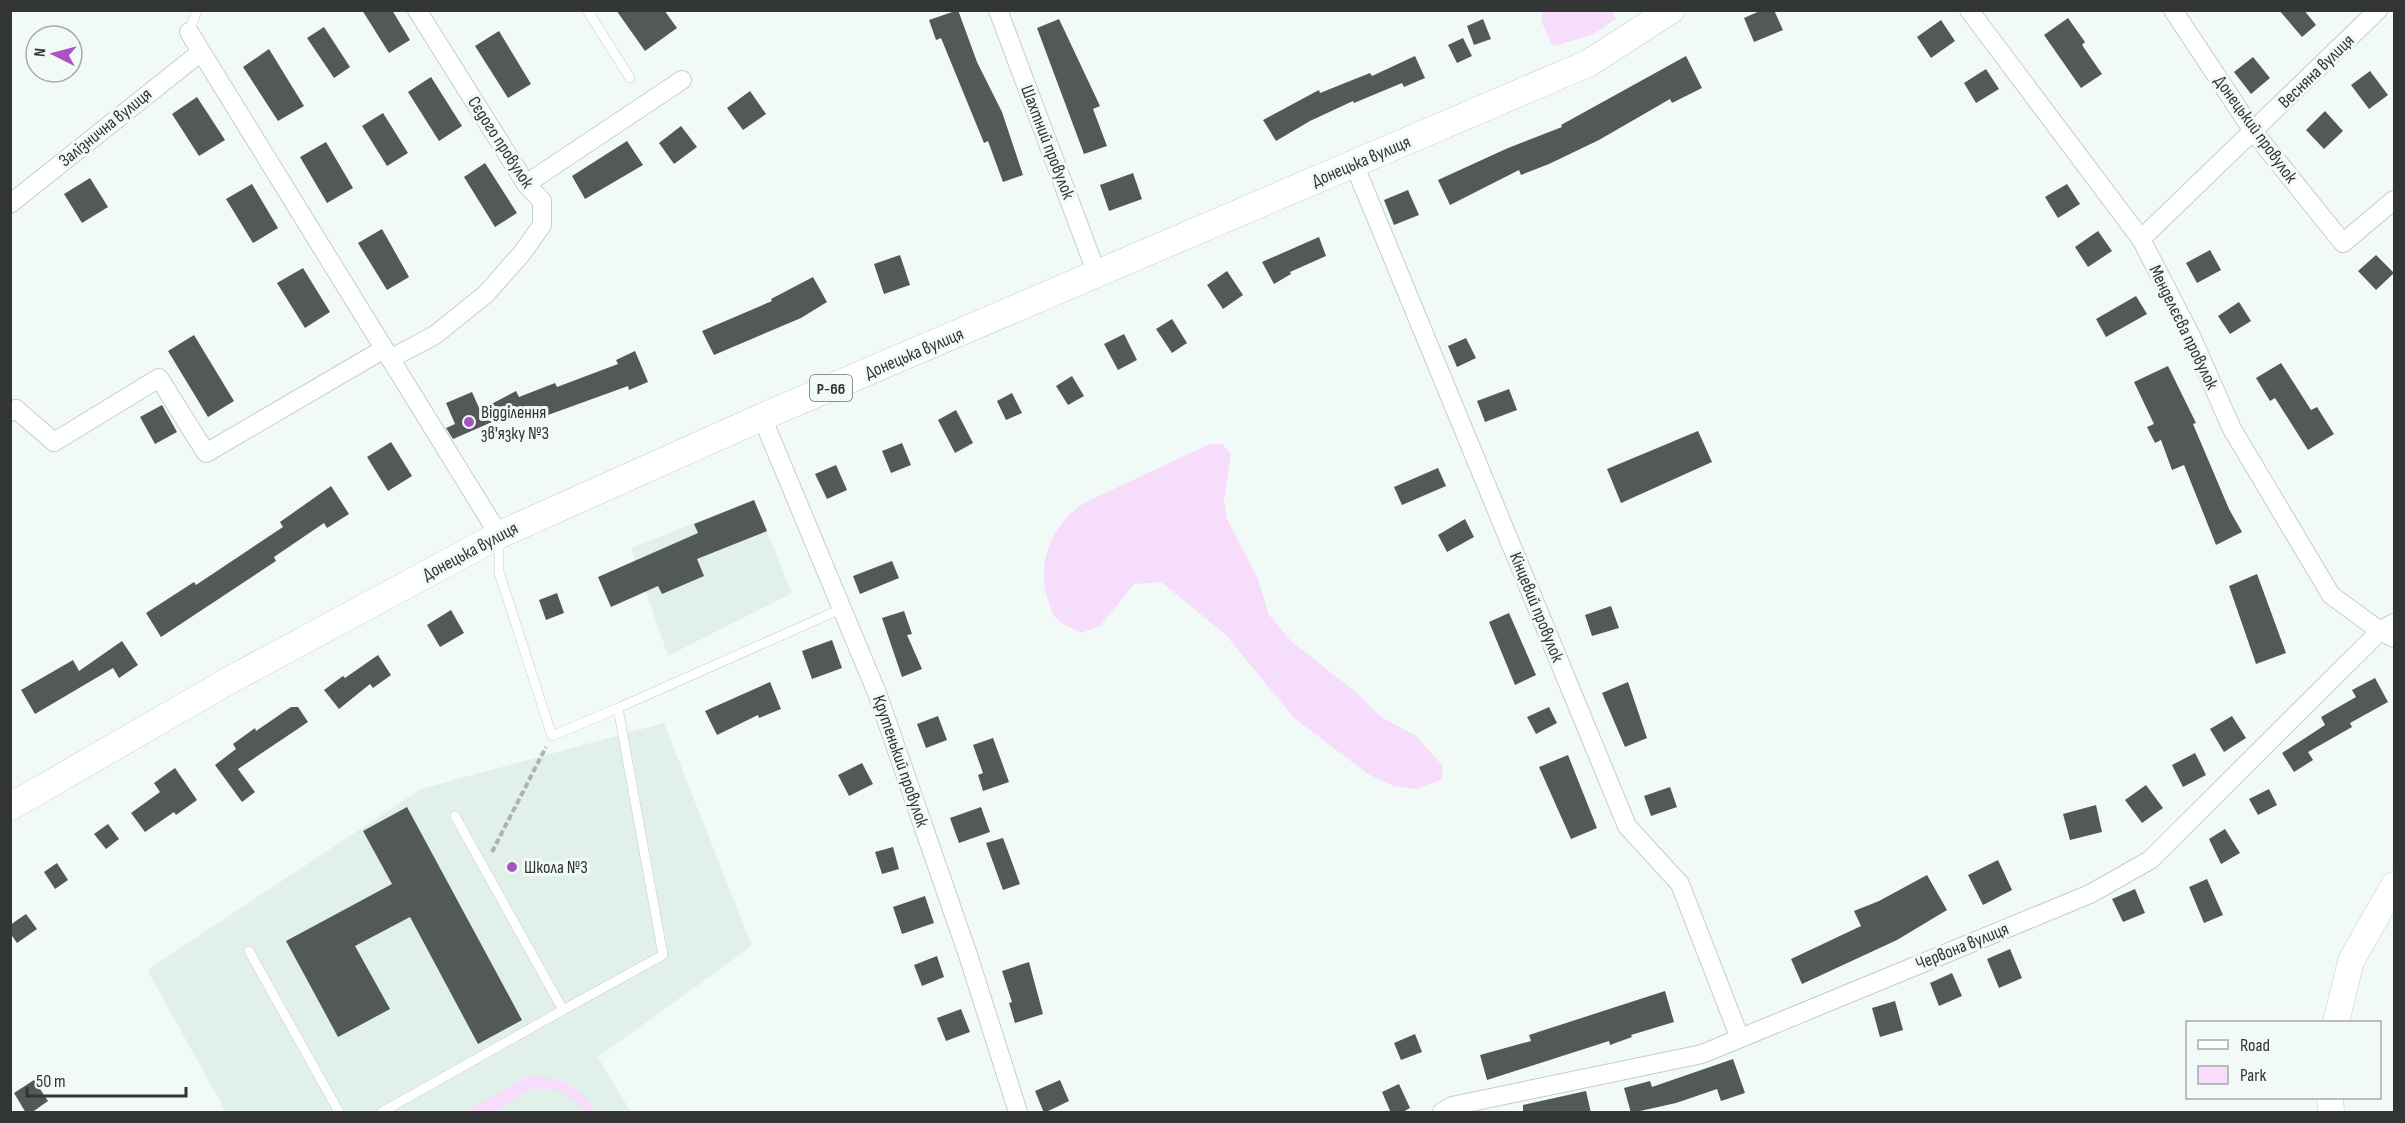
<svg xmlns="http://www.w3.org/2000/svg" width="2405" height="1123" font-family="'Sofia Sans Condensed',sans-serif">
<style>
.built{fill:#e1f1ea}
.green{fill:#f5ddfb}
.building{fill:#535957}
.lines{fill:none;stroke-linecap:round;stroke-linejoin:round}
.lane-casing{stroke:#c5cdca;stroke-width:10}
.street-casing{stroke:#c5cdca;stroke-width:20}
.secondary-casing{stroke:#c5cdca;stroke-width:27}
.primary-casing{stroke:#c5cdca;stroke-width:28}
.path{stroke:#adb3b0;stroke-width:4;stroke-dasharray:6 3;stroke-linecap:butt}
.lane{stroke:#fff;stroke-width:9}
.street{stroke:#fff;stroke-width:18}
.secondary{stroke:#fff;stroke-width:26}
.primary{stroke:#fff;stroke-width:27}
.poi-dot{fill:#ab53c0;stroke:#f2faf7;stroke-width:2}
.labels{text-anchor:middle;stroke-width:6;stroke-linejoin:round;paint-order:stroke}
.shield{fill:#f2faf7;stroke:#6c706e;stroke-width:1.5}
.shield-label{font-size:16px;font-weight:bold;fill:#323533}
.street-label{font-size:18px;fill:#323533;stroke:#f2faf7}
.poi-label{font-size:18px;fill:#323533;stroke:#f2faf7;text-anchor:start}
</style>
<rect width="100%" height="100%" fill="#f2faf7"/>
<g class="built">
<polygon points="754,500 792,593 668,656 631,548"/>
<polygon points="664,723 752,946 598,1057 631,1112 226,1112 147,970 421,789"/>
</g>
<g class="green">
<polygon points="1542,11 1611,11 1616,19 1592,35 1553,46 1541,21"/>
<path d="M1210,444H1222L1231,454L1224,501L1227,519L1258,579L1269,615L1292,642L1356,692L1381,717L1415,735L1443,766L1441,780L1416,789L1394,786L1368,774L1295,719L1225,634L1161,582L1134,584L1100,626L1081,633C1074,629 1063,625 1057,619C1053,616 1051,608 1049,603C1035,565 1051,525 1084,503Z"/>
<path d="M536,1076C563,1078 583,1088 596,1112H584C571,1096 548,1081 526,1092C515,1098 505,1107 494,1112C486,1115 474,1113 465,1112L522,1079Z"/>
</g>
<g class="building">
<polygon points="362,10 392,10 410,40 389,53"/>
<polygon points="616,10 664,10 677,28 645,51"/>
<polygon points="958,10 977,62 1002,112 1023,175 1003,182 988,141 984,143 941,38 936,40 929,20"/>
<polygon points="1762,10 1774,10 1783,30 1754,42 1744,18"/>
<polygon points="2279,10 2304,10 2316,25 2302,37"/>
<polygon points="2068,18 2085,42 2082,45 2102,74 2081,88 2044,35"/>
<polygon points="1059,19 1100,106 1093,109 1107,146 1084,154 1037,28"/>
<polygon points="1483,19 1491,39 1474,45 1467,26"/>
<polygon points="1941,20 1955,41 1931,58 1917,37"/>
<polygon points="324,27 350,67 334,78 307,38"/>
<polygon points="499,31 531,84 508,98 475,46"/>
<polygon points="1463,38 1472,56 1457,63 1448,45"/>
<polygon points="269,49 304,106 278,121 243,67"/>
<polygon points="1415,56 1425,78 1404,87 1402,83 1354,103 1353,101 1310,121 1276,141 1263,120 1319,90 1320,93 1370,73 1372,76"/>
<polygon points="1686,56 1702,88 1672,103 1670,99 1599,140 1549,164 1521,175 1519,170 1450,205 1438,180 1508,148 1562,127 1561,125"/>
<polygon points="2253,57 2270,78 2251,94 2234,72"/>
<polygon points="1986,69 1999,89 1976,103 1964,83"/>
<polygon points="2370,71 2388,95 2369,109 2351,85"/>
<polygon points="431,77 462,126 439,141 408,92"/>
<polygon points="750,91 766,114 743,130 727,108"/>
<polygon points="197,97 225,140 199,156 172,114"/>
<polygon points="2325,111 2343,131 2324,149 2306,130"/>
<polygon points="383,113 408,153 387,166 362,126"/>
<polygon points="681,126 697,147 674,164 659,143"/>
<polygon points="627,141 643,165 585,199 572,176"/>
<polygon points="326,142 353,188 327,203 300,157"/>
<polygon points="485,163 517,213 495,227 464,177"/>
<polygon points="1133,173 1142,199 1109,211 1100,185"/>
<polygon points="90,178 108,207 82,223 64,194"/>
<polygon points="252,184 278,228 253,243 226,199"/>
<polygon points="2067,184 2080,204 2058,218 2045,197"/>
<polygon points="1408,190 1419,215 1394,225 1384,200"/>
<polygon points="382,229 409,277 387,290 358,243"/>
<polygon points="2098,231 2112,251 2088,267 2075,247"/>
<polygon points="1319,237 1326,256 1290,272 1291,274 1274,284 1262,262"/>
<polygon points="2210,250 2221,270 2197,283 2186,263"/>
<polygon points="900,255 910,285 884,294 874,264"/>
<polygon points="2376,255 2394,273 2376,290 2358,271"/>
<polygon points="303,268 330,312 305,328 277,283"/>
<polygon points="1227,271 1243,295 1223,309 1207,285"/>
<polygon points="813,277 827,302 801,318 714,355 702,331 772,301 771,299"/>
<polygon points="2136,296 2147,314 2106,337 2096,319"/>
<polygon points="2239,302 2251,321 2230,334 2218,316"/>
<polygon points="1172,319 1187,343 1172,353 1156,329"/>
<polygon points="1124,334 1137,360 1118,370 1104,344"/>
<polygon points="194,335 234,401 208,417 168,351"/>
<polygon points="1466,338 1476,358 1457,367 1448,346"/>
<polygon points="635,351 648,382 629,390 628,386 548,415 545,407 517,421 513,413 453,439 446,428 455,424 446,403 472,392 480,410 516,391 519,397 555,383 557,387 618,364 616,360"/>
<polygon points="2281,363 2311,410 2317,407 2334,434 2308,450 2275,398 2270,401 2256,378"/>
<polygon points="2168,366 2196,423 2193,424 2229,509 2242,532 2216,545 2184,465 2172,470 2161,440 2155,443 2147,427 2154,424 2134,382"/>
<polygon points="1072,376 1084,396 1068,405 1056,386"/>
<polygon points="1509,389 1517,410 1485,422 1477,401"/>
<polygon points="1012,393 1022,413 1006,420 997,401"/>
<polygon points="162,405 177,432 155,444 140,417"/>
<polygon points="956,410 973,443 955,453 938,420"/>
<polygon points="1698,431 1712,462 1621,503 1607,469"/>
<polygon points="391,442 412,476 388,491 367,457"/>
<polygon points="902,443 911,465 891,473 882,451"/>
<polygon points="836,465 847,490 827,499 815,474"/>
<polygon points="1438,468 1446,486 1402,505 1394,487"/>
<polygon points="331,486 349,514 327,528 324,523 274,557 276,561 161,637 146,613 194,582 196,585 283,527 280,522"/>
<polygon points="754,500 767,531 697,559 704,576 662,594 658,586 611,607 598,577 698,533 694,524"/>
<polygon points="1465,519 1474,537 1447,552 1438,535"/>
<polygon points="892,561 899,578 860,594 853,576"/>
<polygon points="2257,574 2286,653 2256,664 2229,586"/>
<polygon points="557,593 564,613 546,620 539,600"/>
<polygon points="1611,606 1619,628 1592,636 1585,615"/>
<polygon points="451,610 464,633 440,647 427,625"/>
<polygon points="904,611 912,634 907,635 922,669 902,677 882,618"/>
<polygon points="1509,613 1536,675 1515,685 1489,622"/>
<polygon points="832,640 842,668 812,679 802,651"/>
<polygon points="122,641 138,665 119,678 113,668 35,714 21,690 73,660 79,671"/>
<polygon points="378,655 391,675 373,688 370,684 339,709 324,690 343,676 345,678"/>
<polygon points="2375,678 2388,702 2350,723 2352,727 2308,752 2313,760 2294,772 2282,753 2325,725 2321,717 2356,697 2352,690"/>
<polygon points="770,682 781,709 759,718 758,715 717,735 705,711"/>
<polygon points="1628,682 1647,738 1625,747 1602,693"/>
<polygon points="291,707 298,707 308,722 238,769 255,792 242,802 215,765 236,749 233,744 255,728 256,731"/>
<polygon points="1549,707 1557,723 1536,734 1527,717"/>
<polygon points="938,716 947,740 926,748 917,724"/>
<polygon points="2232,716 2246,738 2224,752 2210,729"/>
<polygon points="993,738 1009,782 983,791 978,775 983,773 973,745"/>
<polygon points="2195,753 2206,775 2183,787 2172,765"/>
<polygon points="1568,755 1597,828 1571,839 1539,767"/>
<polygon points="862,763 873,784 849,796 838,775"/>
<polygon points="175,768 197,800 176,815 174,812 145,832 131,813 160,792 154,783"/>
<polygon points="2146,785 2163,808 2142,823 2125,800"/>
<polygon points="1670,787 1677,807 1651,816 1644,796"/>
<polygon points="2269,789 2277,805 2258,815 2249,799"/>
<polygon points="2096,805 2102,832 2070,840 2063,814"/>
<polygon points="407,807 522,1020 478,1044 410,917 355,946 390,1009 338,1037 286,941 392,884 363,831"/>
<polygon points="981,807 990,832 959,843 950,818"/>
<polygon points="108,824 119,839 106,849 94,834"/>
<polygon points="2225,829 2240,853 2221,864 2209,839"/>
<polygon points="1003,838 1020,884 1003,890 986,843"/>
<polygon points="893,847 899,869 882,874 875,852"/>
<polygon points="1998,860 2012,890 1983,905 1968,875"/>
<polygon points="57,863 68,880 55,889 44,872"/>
<polygon points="1927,875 1947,910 1897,940 1802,984 1791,959 1861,926 1854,911 1879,901"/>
<polygon points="2207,879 2223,915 2204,923 2189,887"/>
<polygon points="2135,889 2145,913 2123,922 2112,899"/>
<polygon points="925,896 934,923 902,934 893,907"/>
<polygon points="26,914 37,929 17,943 10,933 10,925"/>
<polygon points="2010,949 2022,978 1999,988 1987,959"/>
<polygon points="937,956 944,977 922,986 914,965"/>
<polygon points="1029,962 1043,1014 1015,1023 1009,1003 1012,1002 1002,971"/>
<polygon points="1952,973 1962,996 1939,1006 1930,983"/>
<polygon points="1665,991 1674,1022 1631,1035 1632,1037 1610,1045 1609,1041 1487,1080 1480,1055 1531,1041 1529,1035"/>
<polygon points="1895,1001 1903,1030 1880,1037 1872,1008"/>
<polygon points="961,1009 970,1032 946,1041 937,1018"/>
<polygon points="1415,1034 1422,1052 1401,1060 1394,1043"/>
<polygon points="1733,1059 1745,1093 1721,1101 1717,1089 1676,1103 1631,1113 1624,1088 1650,1081 1652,1087"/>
<polygon points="34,1080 48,1101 31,1113 26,1113 14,1093"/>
<polygon points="1060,1080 1069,1101 1044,1113 1035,1091"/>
<polygon points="1399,1084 1410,1108 1401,1113 1391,1113 1382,1092"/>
<polygon points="1586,1091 1591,1113 1523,1113 1523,1105"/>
</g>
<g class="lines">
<defs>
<g id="lane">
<polyline points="587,10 630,78"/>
<polyline points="189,32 197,10"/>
<polyline points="499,540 499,572 552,736 618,708"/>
<polyline points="455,816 563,1010 663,955 618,708 841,609"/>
<polyline points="249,951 339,1112"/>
<polyline points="382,1112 563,1010"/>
</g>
<g id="street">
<polyline points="998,10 1097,274"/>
<polyline points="1969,10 2141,239 2191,336 2232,429 2331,595 2380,631 2394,638"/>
<polyline points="2173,10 2253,131 2343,243 2394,200"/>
<polyline points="189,32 499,535"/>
<polyline points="1354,164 1627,826 1680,884 1739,1036"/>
<polyline points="526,184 682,80"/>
<polyline points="10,204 201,52"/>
<polyline points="2141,239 2378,10"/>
<polyline points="390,359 435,335 486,294 523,252 542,225 542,201 526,184 417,10"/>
<polyline points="10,412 16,409 54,442 159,378 206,453 384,349"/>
<polyline points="762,417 877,693 968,955 1018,1112"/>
<polyline points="1442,1112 1452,1106 1702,1054 2090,894 2150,860 2380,631 2394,623"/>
</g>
<g id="secondary">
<polyline points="2336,1022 2351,961 2394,885"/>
<polyline points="2330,1098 2331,1112"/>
</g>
<polyline id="primary" points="10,807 230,680 499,535 762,417 1589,63 1671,10"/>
</defs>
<use href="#lane" class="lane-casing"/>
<use href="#street" class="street-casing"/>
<use href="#secondary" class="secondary-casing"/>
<use href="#primary" class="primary-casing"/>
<polyline class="path" points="492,852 546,747"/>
<use href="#lane" class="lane"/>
<use href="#street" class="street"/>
<use href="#secondary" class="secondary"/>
<use href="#primary" class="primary"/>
</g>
<g class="poi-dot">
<circle cx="469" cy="422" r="6"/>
<circle cx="512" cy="867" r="6"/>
</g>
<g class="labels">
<rect class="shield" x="810" y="375" width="42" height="26" rx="4.5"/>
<g class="shield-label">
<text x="831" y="394">Р-66</text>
</g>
<g class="street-label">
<text transform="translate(2316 71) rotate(-44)" y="6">Весняна вулиця</text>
<text transform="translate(105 127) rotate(-39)" y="6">Залізнична вулиця</text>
<text transform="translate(2256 129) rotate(54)" y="6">Донецький провулок</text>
<text transform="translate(501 142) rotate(57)" y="6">Сєдого провулок</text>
<text transform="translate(1048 142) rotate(69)" y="6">Шахтний провулок</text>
<text transform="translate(1361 161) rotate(-23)" y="6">Донецька вулиця</text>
<text transform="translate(2184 327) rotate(64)" y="6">Менделєєва провулок</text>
<text transform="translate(914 353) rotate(-23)" y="6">Донецька вулиця</text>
<text transform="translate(470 551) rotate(-28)" y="6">Донецька вулиця</text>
<text transform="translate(1537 607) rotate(68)" y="6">Кінцевий провулок</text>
<text transform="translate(901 761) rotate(71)" y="6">Крутенький провулок</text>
<text transform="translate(1962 946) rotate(-22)" y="6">Червона вулиця</text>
</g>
<g class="poi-label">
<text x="481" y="418">Відділення<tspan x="481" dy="21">зв'язку №3</tspan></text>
<text x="524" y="873">Школа №3</text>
</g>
</g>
<rect width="2405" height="1123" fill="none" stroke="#323533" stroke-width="24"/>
<rect x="2186" y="1021" width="195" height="78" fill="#f2faf7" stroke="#a5aba9" stroke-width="1.5"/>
<rect x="2198" y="1040" width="30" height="9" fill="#ffffff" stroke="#a5aba9" stroke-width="1.5"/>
<text x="2240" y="1051" font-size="18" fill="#323533">Road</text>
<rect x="2198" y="1066" width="30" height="18" fill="#f5ddfb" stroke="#a5aba9" stroke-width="1.5"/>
<text x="2240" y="1081" font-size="18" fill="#323533">Park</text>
<g transform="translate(54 54) rotate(276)"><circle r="28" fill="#f2faf7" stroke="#a5aba9" stroke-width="1.5"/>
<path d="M0-4.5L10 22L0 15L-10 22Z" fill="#ab53c0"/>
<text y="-9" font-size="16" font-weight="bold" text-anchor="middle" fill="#323533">N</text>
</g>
<path d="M27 1087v9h159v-9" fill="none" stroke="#323533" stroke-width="3"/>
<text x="36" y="1087" font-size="18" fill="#323533" stroke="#f2faf7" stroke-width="4.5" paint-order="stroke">50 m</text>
</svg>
